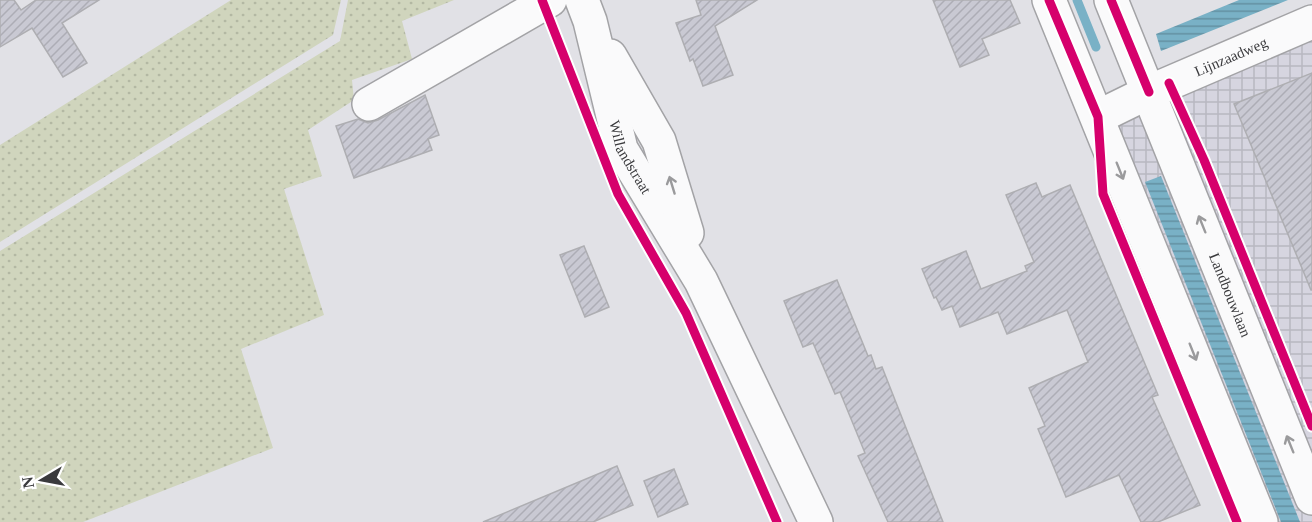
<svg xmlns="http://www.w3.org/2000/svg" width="1312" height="522" font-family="'Times New Roman',serif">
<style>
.industrial{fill:url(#industrial-grid)}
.green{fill:url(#green-dots)}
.water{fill:url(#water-rules)}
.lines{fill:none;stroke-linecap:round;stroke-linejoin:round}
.stream{stroke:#79b1c6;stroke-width:9}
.building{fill:url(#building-hatch);stroke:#aeaeb2;stroke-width:1.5}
.minor-casing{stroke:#a3a3a6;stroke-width:36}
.minor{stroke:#fafafb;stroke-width:33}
.cycleway-casing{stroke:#fff;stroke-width:13}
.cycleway{stroke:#d6006c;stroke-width:9}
.oneway{stroke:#9a9a9c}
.labels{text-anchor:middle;stroke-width:6;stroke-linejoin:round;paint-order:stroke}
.street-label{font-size:15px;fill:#3a3a3d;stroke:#fff}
</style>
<defs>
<pattern id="industrial-grid" width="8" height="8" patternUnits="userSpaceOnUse" patternTransform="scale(1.5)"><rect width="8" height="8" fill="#d6d5e0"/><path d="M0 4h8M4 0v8" fill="none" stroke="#b8b8c1"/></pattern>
<pattern id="green-dots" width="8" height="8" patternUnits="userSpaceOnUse" patternTransform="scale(1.5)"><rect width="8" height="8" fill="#d0d5bd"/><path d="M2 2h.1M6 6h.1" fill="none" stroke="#b3b8a3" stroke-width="1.8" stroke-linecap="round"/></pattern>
<pattern id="water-rules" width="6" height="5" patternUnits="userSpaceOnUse" patternTransform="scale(1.5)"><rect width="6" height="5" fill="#79b1c6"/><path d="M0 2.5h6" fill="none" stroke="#6491a2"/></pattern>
<pattern id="building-hatch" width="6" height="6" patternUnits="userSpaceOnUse" patternTransform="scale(1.5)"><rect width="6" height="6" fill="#c9c9d3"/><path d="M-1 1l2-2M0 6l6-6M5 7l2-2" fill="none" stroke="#adadb6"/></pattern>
</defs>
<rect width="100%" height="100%" fill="#e1e1e6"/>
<polygon class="industrial" points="1312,21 1312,522 1245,522 1082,117"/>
<g class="green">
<polygon points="231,0 341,0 333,35 0,242 0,145"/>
<polygon points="348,0 454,0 402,21 412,59 352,80 354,100 308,130 322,176 284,189 324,315 241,349 273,448 83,522 0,522 0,251 340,41"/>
</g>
<g class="water">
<polygon points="1239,0 1288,0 1161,51 1156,34"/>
<polygon points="1161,176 1300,522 1281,522 1145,182"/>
</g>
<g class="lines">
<polyline class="stream" points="1077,0 1096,47"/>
</g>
<g class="building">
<polygon points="0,0 14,0 21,10 36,0 99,0 62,23 87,63 63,77 32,28 0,47"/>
<polygon points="696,0 757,0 715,26 733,75 703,86 693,59 690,61 676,23 701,15"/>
<polygon points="933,0 1010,0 1020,23 982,39 989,55 960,67"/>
<polygon points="1312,73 1312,290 1311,290 1234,104"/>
<polygon points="425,95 439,135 428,139 432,150 354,178 336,126 358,119 368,123 378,120"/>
<polygon points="1036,183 1042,197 1070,185 1158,395 1152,397 1200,505 1158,522 1141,522 1119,475 1066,497 1038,429 1045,426 1029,388 1088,362 1067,310 1007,334 998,312 960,327 952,306 942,310 936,297 934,298 922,269 966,251 981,289 1027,271 1025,266 1034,262 1006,195"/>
<polygon points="584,246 609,307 585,317 560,255"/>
<polygon points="837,280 868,356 871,355 876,369 882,367 943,522 888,522 858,456 865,453 840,392 835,394 813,343 803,347 784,301"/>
<polygon points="617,466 633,505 593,522 483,522"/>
<polygon points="674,469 688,504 658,517 644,481"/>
</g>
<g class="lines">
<defs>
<g id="minor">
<path id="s1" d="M582,0L590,21L621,149L701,281L816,522"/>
<polyline points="1049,0 1261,522"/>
<path id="s2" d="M1111,0L1312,498"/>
<polyline points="610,56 659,141 687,233"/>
<polyline points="369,104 550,0"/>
<path id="s3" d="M1098,117L1149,92L1312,22"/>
</g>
</defs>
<use href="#minor" class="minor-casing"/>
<use href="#minor" class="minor"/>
<defs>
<g id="cycleway">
<polyline points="542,0 618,194 686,313 777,522"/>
<polyline points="1049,0 1098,117 1103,194 1237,522"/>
<polyline points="1111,0 1149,92"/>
<polyline points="1169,83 1204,160 1312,426"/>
</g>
</defs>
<use href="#cycleway" class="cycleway-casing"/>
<use href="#cycleway" class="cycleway"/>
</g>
<defs><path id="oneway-shaft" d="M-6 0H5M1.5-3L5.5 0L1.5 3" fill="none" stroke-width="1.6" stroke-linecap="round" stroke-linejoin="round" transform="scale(1.5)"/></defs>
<g class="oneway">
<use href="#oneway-shaft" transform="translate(1120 171) rotate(68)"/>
<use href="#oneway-shaft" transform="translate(672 185) rotate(-107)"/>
<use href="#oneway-shaft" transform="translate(1202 224) rotate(-112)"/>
<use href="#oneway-shaft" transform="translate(1193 352) rotate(68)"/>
<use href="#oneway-shaft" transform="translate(1290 444) rotate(-112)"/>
</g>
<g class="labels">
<g class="street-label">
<text dy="5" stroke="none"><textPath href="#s3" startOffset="146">Lijnzaadweg</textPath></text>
<text dy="5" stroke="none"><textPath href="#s1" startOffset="165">Willandstraat</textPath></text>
<text dy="5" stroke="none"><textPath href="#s2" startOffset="318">Landbouwlaan</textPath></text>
</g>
</g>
<g transform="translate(42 480) rotate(260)" stroke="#ffffff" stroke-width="4.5" paint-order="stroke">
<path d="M0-4.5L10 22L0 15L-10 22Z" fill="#3a3a3d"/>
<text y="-9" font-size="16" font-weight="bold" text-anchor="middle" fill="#3a3a3d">N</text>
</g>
</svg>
